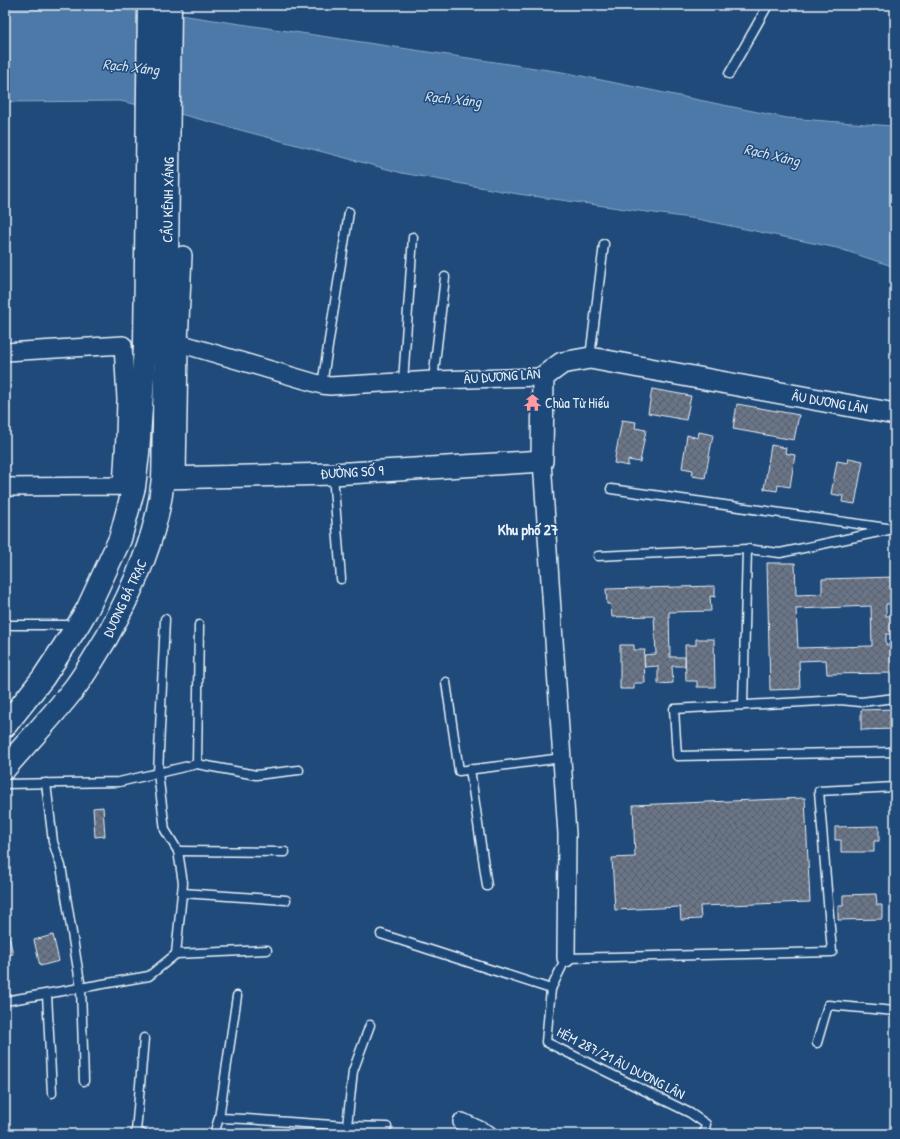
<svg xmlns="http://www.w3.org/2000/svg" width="900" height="1139" font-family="'Patrick Hand',sans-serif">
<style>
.water{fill:#4d79a8;stroke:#8ba9c8}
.building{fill:url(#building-cross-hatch);stroke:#e8f1f8;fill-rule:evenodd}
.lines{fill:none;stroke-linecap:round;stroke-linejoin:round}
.service-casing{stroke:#e8f1f8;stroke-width:11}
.minor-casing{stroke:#e8f1f8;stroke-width:20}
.tertiary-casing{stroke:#e8f1f8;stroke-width:24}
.primary-casing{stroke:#e8f1f8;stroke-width:25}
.service{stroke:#1f4a7a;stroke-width:8}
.minor{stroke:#1f4a7a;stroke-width:17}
.tertiary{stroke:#1f4a7a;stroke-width:21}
.primary{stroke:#1f4a7a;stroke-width:22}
.labels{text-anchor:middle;stroke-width:3;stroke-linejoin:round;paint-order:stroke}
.street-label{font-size:14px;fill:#e8f1f8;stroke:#1f4a7a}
.poi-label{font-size:14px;fill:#e8f1f8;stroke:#1f4a7a;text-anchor:start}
.water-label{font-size:15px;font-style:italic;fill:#d1dfec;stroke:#1f4a7a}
.neighbourhood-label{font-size:15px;font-weight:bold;fill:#e8f1f8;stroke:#1f4a7a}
</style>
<defs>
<pattern id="building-cross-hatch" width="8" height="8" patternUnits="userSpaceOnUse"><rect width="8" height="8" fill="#6a7588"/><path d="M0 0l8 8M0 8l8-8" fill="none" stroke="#585e69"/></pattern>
</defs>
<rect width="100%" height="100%" fill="#1f4a7a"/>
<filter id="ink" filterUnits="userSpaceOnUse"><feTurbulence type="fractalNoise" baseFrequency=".025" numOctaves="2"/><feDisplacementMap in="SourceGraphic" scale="8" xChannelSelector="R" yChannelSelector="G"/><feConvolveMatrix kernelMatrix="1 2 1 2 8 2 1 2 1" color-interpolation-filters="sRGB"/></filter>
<g filter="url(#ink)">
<polygon class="water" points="5,5 124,5 187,16 562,72 787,118 892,126 895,127 895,267 837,248 697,219 518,194 402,173 180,114 120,101 5,102"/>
<g class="building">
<polygon points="652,389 691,396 686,420 648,413"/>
<polygon points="737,404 799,415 794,440 733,429"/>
<polygon points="622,420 636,422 635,428 646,430 640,462 628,460 628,466 614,463"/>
<polygon points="699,432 713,435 705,478 692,476 693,470 682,468 687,435 698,438"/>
<polygon points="771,445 786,448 785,453 795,455 790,487 778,485 777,491 764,489"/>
<polygon points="849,458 863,461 855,504 842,502 843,496 831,494 837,461 848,463"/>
<path d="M767,563H795L796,595L822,594V579L895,577V604H886V616H895V634H886V645L895,644V673L827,674L826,660L799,661L800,689L770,690ZM871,606L872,646L798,648L796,609Z"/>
<polygon points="715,586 715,597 710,596 711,611 669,612 670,657 685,657 685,666 672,666 673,683 658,684 658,666 645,667 644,655 656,654 654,616 612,617 611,604 607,604 606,589"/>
<polygon points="696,639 714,639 715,687 697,687 697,681 686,681 685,645 696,645"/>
<polygon points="620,645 634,645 634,650 645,650 644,655 645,683 634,683 634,689 620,689"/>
<polygon points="895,709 895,729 861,730 861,710"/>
<polygon points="805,798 810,902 700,906 701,919 681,920 680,907 615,910 612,858 635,857 633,805"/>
<polygon points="103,807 105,836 95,837 93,808"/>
<polygon points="879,826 879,841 874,841 874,852 841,852 841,840 835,840 835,827"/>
<polygon points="876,894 877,905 882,905 882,919 838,920 838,906 843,906 843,895"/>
<polygon points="5,923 6,923 13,954 5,956"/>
<polygon points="53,935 59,961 40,966 34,940"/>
</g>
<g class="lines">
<defs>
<g id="service">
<polyline points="729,74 768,5"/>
<polyline points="590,357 604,244"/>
<polyline points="433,380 445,277"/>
<polyline points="403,382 413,237"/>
<polyline points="322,385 349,212"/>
<polyline points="333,474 341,579"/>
<polyline points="611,489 887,528"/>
<polyline points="598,556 747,549 780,553 893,529"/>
<polyline points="5,625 75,625"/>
<polyline points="446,682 459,771 562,758"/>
<polyline points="895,698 861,702 840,700 674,709 677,756 895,752"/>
<polyline points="743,705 747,549"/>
<polyline points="197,764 199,625"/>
<polyline points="470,769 487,886"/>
<polyline points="46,783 53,842 61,866 81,988 84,1081"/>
<polyline points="5,784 119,782 197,764 256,775 299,770"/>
<polyline points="178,851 285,852"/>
<polyline points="182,893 286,900"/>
<polyline points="381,934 551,989 546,1042 690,1113 706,1124 704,1134"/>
<polyline points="176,954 267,950"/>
<polyline points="551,989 566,958 832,952 819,791 895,787"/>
<polyline points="47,994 52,1093"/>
<polyline points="5,1001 149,976 176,954 183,883 178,851 165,830 158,773 165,619"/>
<polyline points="817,1043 828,1005 895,1011"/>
<polyline points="219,1118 237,996"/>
<polyline points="347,1126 387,1127"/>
<polyline points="143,1134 136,1132 144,1038"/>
<polyline points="214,1134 219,1118 246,1119 347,1126 353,1071 370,1025"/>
</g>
<g id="minor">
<polyline points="179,343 322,385 330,386 433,380 543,377"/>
<polyline points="5,352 123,345 126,399 125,436 122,486"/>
<polyline points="542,461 567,834 566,958"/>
<polyline points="177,478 179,343 183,255"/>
<polyline points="5,487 122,486 133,487"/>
<polyline points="462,1122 488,1134"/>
</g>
<polyline id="tertiary" points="163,478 333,474 542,461 543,377 562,363 590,358 895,414"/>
<g id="primary">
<polyline points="5,726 43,678 78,625 88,608 120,539 134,487 138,453 145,346 149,5"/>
<path d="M5,768C29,740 54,715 76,686C88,670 97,653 107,637C134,588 158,534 163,478C164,461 163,444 164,427C164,399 165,372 166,345L170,5"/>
</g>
</defs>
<use href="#service" class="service-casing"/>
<use href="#minor" class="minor-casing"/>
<use href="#tertiary" class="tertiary-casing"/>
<use href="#primary" class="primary-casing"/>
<use href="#service" class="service"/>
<use href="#minor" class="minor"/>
<use href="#tertiary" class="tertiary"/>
<use href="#primary" class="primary"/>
</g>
</g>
<defs>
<symbol id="temple-bare" viewBox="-9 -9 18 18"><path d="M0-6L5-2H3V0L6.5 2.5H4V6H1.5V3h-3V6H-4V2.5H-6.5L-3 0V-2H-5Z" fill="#ff9aa2" stroke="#1f4a7a" stroke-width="2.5" paint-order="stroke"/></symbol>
</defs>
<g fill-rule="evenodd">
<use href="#temple-bare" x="520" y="390" width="25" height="25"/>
</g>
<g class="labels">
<g class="street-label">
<text transform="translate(168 200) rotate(-89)" y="5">CẦU KÊNH XÁNG</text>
<text transform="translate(502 376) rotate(-4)" y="5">ÂU DƯƠNG LÂN</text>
<text transform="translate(830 402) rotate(10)" y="5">ÂU DƯƠNG LÂN</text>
<text transform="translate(352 472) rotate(-3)" y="5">ĐƯỜNG SỐ 9</text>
<text transform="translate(125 598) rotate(-65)" y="5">DƯƠNG BÁ TRẠC</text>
<text transform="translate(621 1063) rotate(27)" y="5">HẺM 287/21 ÂU DƯƠNG LÂN</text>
</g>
<g class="poi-label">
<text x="545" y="408">Chùa Từ Hiếu</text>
</g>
<g class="water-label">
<text transform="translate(131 67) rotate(6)" y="5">Rạch Xáng</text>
<text transform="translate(453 99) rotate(6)" y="5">Rạch Xáng</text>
<text transform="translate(772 155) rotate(13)" y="5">Rạch Xáng</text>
</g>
<g class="neighbourhood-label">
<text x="528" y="535">Khu phố 27</text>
</g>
</g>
<rect width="900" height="1139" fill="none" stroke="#1f4a7a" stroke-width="20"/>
<rect x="10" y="10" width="880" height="1119" fill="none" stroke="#e8f1f8" stroke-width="1.5" filter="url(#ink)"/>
</svg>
